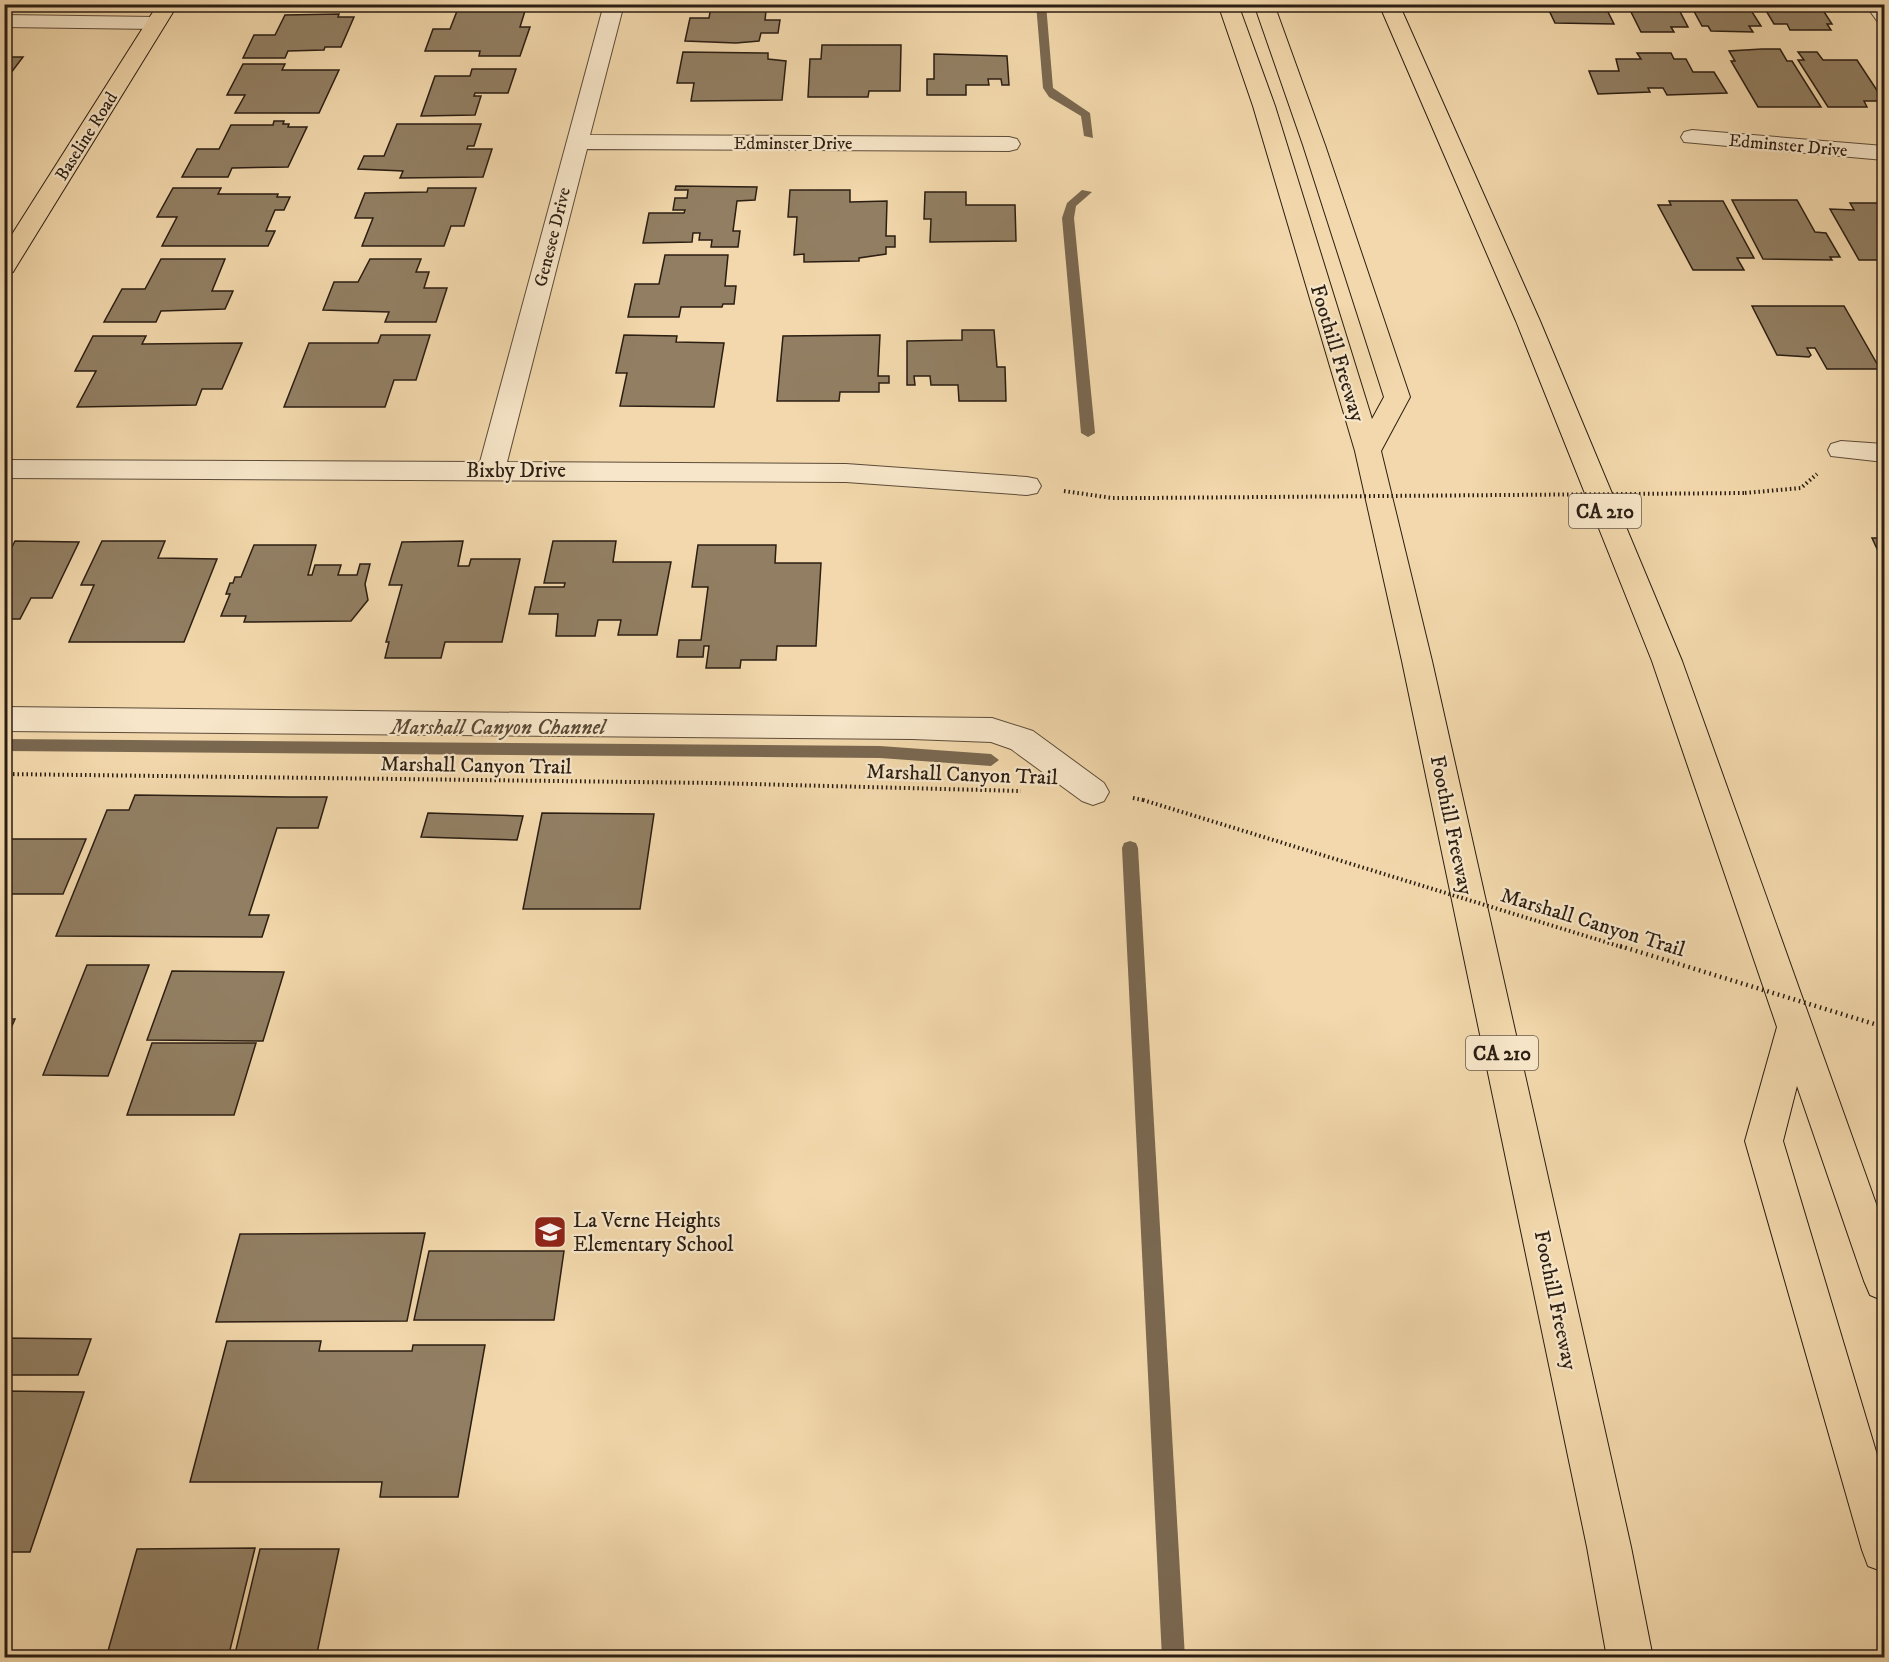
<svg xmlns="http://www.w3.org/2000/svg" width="1889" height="1662" font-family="'IM FELL DW Pica',serif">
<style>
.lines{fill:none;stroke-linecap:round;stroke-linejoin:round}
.stream{fill:#7a6850;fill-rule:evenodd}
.building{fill:#927f63;stroke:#2b1e13;stroke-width:1.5}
.minor-casing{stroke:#5d4c39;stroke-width:2}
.major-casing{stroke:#2b1e13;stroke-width:2}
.highway-casing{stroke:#2b1e13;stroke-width:2}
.path{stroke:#2b1e13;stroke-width:4;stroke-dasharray:1.5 3;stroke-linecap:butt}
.minor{fill:#f7e6c9;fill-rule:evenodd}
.major{fill:#f2d8ac;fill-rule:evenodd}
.highway{fill:#f2d8ac;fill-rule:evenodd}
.path-bridge-far1{stroke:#2b1e13;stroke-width:4;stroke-dasharray:1.5 3;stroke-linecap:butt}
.path-bridge{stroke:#2b1e13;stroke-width:4.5;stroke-dasharray:1.5 4;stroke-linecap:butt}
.labels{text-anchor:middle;stroke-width:4.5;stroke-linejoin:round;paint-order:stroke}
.far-street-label{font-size:18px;fill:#2b1e13;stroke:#f7e6c9}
.shield{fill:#f7e6c9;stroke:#685a4a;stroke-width:1.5}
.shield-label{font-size:20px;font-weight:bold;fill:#2b1e13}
.street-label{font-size:21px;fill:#2b1e13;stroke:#f7e6c9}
.poi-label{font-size:21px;fill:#2b1e13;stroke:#f7e6c9;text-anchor:start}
.water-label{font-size:22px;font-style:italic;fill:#594936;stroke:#f7e6c9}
</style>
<rect width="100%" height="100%" fill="#f2d8ac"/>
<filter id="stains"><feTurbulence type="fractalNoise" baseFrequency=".00333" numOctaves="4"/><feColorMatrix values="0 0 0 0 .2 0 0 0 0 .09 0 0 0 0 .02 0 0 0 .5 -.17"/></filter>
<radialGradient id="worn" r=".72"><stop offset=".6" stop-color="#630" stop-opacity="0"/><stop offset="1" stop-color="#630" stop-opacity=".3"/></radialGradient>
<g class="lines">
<g class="stream">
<polygon points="1036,4 1046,4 1053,88 1090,113 1093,138 1084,136 1081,116 1049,97 1043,88"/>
<polygon points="1082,190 1092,192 1076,206 1074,218 1095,433 1088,437 1081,433 1062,218 1067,203"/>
<polygon points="4,739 880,746 991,754 999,760 991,766 880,758 4,751"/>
<polygon points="1130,841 1136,843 1138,848 1185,1658 1162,1658 1122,848 1124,843"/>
</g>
</g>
<g class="building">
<polygon points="722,4 781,4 781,11 766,11 765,20 780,20 778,33 761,33 759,41 736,43 685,41 690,18 709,18 711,7 722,7"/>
<polygon points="1546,4 1604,4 1614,24 1555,23"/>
<polygon points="1627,4 1676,4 1688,27 1671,27 1674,32 1641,32"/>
<polygon points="1690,4 1747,4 1761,26 1749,26 1753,32 1711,31 1708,26 1702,26"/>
<polygon points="1762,4 1819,4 1832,24 1827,24 1831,30 1790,30 1787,24 1774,24"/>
<polygon points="457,11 525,11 520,27 530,27 520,56 479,56 480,51 425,51 433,29 450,29"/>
<polygon points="339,14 338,17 354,17 341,47 325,47 324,50 288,51 285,58 243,58 254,35 275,35 285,15"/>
<polygon points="822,45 901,45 900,91 869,91 868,97 808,97 810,59 821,59"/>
<polygon points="1762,49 1780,49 1787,61 1792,61 1821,107 1758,107 1731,61 1735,61 1729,51"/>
<polygon points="683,52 768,53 768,59 786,61 782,100 691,101 694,83 677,83"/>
<polygon points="1798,52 1817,52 1823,60 1857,60 1884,101 1864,101 1867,107 1828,107 1798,60 1804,60"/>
<polygon points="1637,53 1671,53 1674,59 1686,59 1693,72 1714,72 1727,93 1667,95 1663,88 1648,88 1650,92 1598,94 1589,71 1619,71 1616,59 1641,59"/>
<polygon points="934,54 1007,56 1009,85 1002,85 1001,79 988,79 989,85 966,85 966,95 927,95 927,79 934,79"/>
<polygon points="4,57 23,57 4,82"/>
<polygon points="243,64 285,64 282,70 339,70 319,113 235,113 245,95 227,95"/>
<polygon points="472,69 516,69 508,93 475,93 474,96 481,96 475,115 421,116 435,76 470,76"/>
<polygon points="274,121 284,121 283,124 289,124 288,127 307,127 288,167 232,168 228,177 182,177 197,149 219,149 231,125 273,125"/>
<polygon points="397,124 481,124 474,146 468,146 467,149 492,149 483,177 400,178 403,171 358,169 364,156 384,156"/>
<polygon points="676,186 757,187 755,200 737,201 733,231 740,231 738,247 711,247 712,240 699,240 700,233 693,233 692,242 643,243 649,213 684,213 685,210 673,210 675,198 687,198 688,190 675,190"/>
<polygon points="173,188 221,188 218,194 278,194 277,197 290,197 284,210 275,210 266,231 275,231 268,246 162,246 177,217 157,217"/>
<polygon points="428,188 476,188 464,226 451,226 444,246 362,246 373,218 355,218 365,193 427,192"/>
<polygon points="790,190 850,190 850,202 887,201 886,236 895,236 895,247 886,247 886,254 859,258 859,261 804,262 804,254 794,255 797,217 788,217"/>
<polygon points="925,192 966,192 966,205 1015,205 1016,241 930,242 931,219 924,219"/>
<polygon points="1732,200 1797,200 1815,232 1826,233 1840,257 1830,257 1832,260 1763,259"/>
<polygon points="1669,201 1723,201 1754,258 1737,258 1744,270 1693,270 1658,205 1671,205"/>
<polygon points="1850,203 1884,203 1884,260 1859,260 1830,209 1854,210"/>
<polygon points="665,255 728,255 725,286 736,286 734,304 723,304 722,307 681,307 679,317 628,317 635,284 659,284"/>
<polygon points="161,259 225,259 212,291 233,291 225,309 161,311 156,322 104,322 122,289 145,289"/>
<polygon points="370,259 421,259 416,272 429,272 424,288 447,288 436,322 385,322 389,312 323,310 334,282 358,282"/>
<polygon points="1752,306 1844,306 1880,369 1827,369 1815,348 1807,348 1811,355 1809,357 1777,355"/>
<polygon points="962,330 994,330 997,367 1005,367 1006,401 959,401 958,385 931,385 930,376 914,376 915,385 907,385 907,341 962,340"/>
<polygon points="381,335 430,335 416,380 394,380 385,407 284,407 309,343 378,343"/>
<polygon points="624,335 677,336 676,342 724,343 714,407 620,406 627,373 616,373"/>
<polygon points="880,335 878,376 889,376 889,383 879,383 879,392 840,392 839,401 777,401 783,336"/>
<polygon points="93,336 146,336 142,344 242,343 222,389 202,389 196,405 77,407 96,371 75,371"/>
<polygon points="1872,538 1884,538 1884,564"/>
<polygon points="15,541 79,542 52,598 31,598 20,619 4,619 4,562"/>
<polygon points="102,541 165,541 158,558 217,559 184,642 69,642 94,585 81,585"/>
<polygon points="463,541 458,566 469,566 471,559 520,559 502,642 445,642 441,658 385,658 389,642 386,642 402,585 389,585 402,542"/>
<polygon points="553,541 616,541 613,562 671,562 657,635 618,635 621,620 598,620 595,636 556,636 558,614 529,614 535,587 564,587 565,583 544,583"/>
<polygon points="254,545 316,545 308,575 312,575 315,565 341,565 338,575 357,575 360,564 370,564 365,584 368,600 351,621 244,622 246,616 221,616 230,594 226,594 230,583 233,583 235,577 241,577"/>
<polygon points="698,545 776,545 775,563 821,563 816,646 777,646 776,660 741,660 740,668 706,668 709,646 704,646 703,657 677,657 679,640 701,640 708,587 692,587"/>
<polygon points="135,795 289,797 327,797 318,828 277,828 249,915 269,915 262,937 56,936 107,810 129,810"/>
<polygon points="428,813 523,816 517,840 421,837"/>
<polygon points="542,813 654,814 640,909 523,909"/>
<polygon points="4,839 86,839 63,894 4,894"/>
<polygon points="87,965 149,965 108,1076 43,1075"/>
<polygon points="172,971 284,972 263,1041 147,1040"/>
<polygon points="4,1019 15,1019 4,1044"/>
<polygon points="152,1043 256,1043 234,1115 127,1115"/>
<polygon points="425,1233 407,1321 216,1322 240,1234"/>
<polygon points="429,1251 564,1251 554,1320 414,1320"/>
<polygon points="4,1338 91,1339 78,1375 4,1375"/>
<polygon points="227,1341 321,1341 319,1351 412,1351 413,1345 485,1345 458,1497 380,1497 382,1482 190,1482"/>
<polygon points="4,1391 84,1392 30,1552 4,1552"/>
<polygon points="255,1548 228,1658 106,1658 137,1549"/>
<polygon points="260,1549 339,1549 316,1658 234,1658"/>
</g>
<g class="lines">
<defs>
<g id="minor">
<polygon points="604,4 624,4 590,135 1009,137 1017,139 1020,144 1017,149 1009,151 587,149 507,462 846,464 1027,477 1037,479 1041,486 1037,493 1027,495 846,482 4,478 4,460 480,462"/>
<polygon points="1865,4 1884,4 1884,23 1877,21"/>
<polygon points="4,15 156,17 163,19 166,23 163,27 156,29 4,27"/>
<polygon points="1692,130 1884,146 1884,160 1684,142 1681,137 1684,132"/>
<polygon points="1841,441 1884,444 1884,462 1831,456 1828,450 1831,444"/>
<polygon points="4,707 992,718 1033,731 1104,783 1109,792 1104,801 1093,805 1082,801 1011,749 991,742 912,739 4,731"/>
</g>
<polygon id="major" points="158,4 178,4 16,267 13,272 4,274 4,247"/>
<g id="highway">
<polygon points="1218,4 1238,4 1275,106 1372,419 1384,397 1303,145 1254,4 1274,4 1325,145 1410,397 1381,451 1432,661 1631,1547 1653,1658 1607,1658 1587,1547 1402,661 1355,451 1253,106"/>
<polygon points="1379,4 1399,4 1540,321 1682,661 1884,1226 1884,1301 1870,1295 1864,1281 1797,1086 1783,1141 1884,1478 1884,1572 1868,1566 1862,1550 1745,1141 1777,1027 1652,661 1516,321"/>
</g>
</defs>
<use href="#minor" class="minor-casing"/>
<use href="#major" class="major-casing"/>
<use href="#highway" class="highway-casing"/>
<g class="path">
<polyline points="1064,491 1112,498 1144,498"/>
<polyline points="1745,493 1801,488 1817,474"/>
<polyline points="4,774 713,783 1021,791"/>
<polyline points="1133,798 1143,800"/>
</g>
<use href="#minor" class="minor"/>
<use href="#major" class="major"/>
<use href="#highway" class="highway"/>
<g class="path-bridge-far1">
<polyline points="1144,498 1745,493"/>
<polyline points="1143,800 1625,948"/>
</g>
<polyline class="path-bridge" points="1620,946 1884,1027"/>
</g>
<defs>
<symbol id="school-square" viewBox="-11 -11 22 22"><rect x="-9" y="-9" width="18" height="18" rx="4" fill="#8f2418" stroke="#f7e6c9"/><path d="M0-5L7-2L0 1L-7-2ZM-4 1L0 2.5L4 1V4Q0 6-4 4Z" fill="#fff"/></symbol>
</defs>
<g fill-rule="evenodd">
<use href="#school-square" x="531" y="1213" width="38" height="38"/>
</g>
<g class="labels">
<g class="far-street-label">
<text transform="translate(86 136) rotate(-58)" y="6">Baseline Road</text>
<text x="793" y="149">Edminster Drive</text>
<text transform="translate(1788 145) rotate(5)" y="6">Edminster Drive</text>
<text transform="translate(552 237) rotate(-76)" y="6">Genesee Drive</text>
</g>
<g class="shield">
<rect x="1569" y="494" width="72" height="34" rx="4.5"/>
<rect x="1466" y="1036" width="72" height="34" rx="4.5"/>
</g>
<g class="shield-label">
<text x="1605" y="518">CA 210</text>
<text x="1502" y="1060">CA 210</text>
</g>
<g class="street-label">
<text transform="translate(1338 353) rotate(73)" y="7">Foothill Freeway</text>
<text x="516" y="477">Bixby Drive</text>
<text transform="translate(476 765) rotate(1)" y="7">Marshall Canyon Trail</text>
<text transform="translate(962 774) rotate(2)" y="7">Marshall Canyon Trail</text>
<text transform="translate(1452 825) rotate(78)" y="7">Foothill Freeway</text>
<text transform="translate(1593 922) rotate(17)" y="7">Marshall Canyon Trail</text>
<text transform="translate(1556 1300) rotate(78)" y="7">Foothill Freeway</text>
</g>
<g class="poi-label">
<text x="573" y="1227">La Verne Heights<tspan x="573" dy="24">Elementary School</tspan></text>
</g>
<g class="water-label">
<text x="498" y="734">Marshall Canyon Channel</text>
</g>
</g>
<rect width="1889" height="1662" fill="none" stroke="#f2d8ac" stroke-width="24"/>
<rect x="6" y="6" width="1877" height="1650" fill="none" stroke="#2b1e13" stroke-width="3"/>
<rect x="12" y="12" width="1865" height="1638" fill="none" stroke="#2b1e13" stroke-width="1.5"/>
<rect width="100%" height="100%" filter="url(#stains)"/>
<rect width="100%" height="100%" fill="url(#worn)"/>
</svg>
